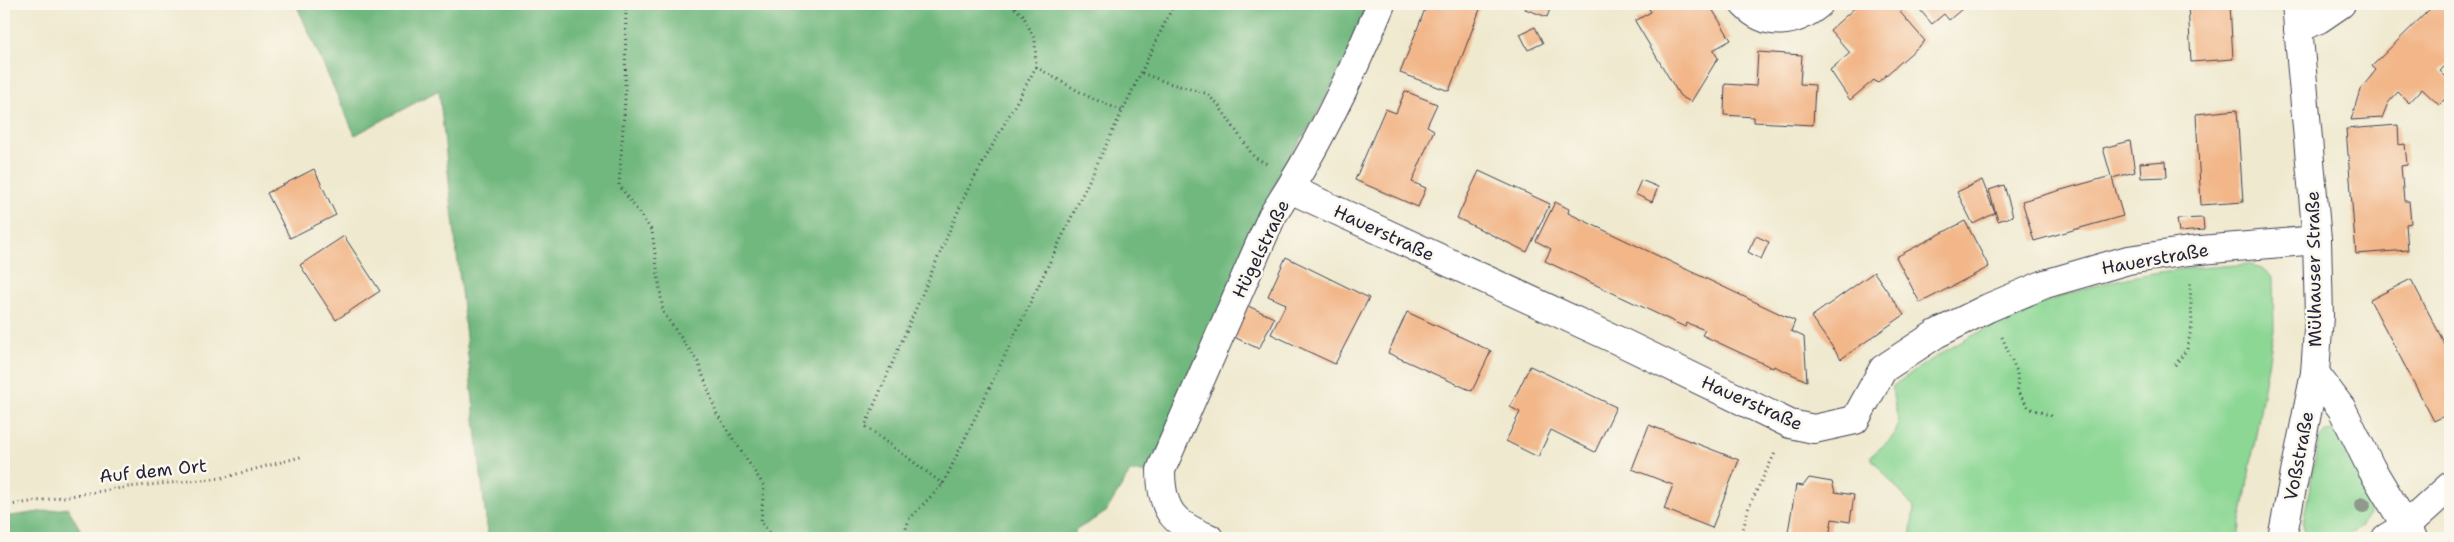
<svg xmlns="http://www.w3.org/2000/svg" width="2454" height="542" font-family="'Shantell Sans',sans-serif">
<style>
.green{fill:#8cd794;stroke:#577c68}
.forest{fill:#71b87e;stroke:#4a6d5c}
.building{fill:#f2b688}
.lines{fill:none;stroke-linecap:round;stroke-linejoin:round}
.minor-casing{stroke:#414051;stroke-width:30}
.path{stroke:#414051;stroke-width:3;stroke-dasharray:1 4;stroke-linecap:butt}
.minor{stroke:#fff;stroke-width:28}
.tree{fill:#90998c}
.labels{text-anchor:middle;stroke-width:5;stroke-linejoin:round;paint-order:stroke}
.street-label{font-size:18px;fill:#22223b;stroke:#fbf7ec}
</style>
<rect width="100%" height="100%" fill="#fbf7ec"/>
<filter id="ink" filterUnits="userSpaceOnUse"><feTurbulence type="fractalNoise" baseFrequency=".02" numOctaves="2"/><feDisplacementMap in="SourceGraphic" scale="10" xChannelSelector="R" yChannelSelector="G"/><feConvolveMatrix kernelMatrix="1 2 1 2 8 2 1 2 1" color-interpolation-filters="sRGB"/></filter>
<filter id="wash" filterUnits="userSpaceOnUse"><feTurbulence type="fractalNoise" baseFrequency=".0096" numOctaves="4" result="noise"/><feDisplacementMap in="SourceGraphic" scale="20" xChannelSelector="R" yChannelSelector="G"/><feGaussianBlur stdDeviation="1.12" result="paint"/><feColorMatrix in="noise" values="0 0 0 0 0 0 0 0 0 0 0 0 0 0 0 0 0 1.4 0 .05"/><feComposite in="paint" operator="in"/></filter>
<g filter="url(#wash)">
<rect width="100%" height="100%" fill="#efe9cf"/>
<g class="green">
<path d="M2248,264L2262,268L2273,278L2274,330L2238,538H1910L1914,508L1870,457C1888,440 1903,436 1896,410C1894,401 1892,394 1893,386C1970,329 2059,289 2153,273C2184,268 2216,267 2248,264Z"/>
<polygon points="2333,431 2339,435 2369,494 2370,514 2361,527 2344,538 2306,538 2303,523 2319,439 2325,432"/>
</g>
<g class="forest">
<polygon points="296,4 1367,4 1373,6 1315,118 1283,167 1151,472 1130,472 1106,512 1076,530 1073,538 488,538 439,90 355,135"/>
<polygon points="68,508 85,538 10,538 4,524 4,517"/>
</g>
<g id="blocks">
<g class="building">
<polygon points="1427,4 1482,4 1449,91 1400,73"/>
<polygon points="1527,4 1552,4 1547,17 1525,9"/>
<polygon points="1646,4 1709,4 1731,40 1713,50 1718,58 1691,102 1680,96 1635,21 1651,12"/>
<polygon points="1859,4 1910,4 1900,12 1925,41 1877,83 1874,80 1850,100 1830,70 1850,53 1830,30"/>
<polygon points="1915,4 1968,4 1949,20 1944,14 1932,24"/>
<polygon points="2188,4 2230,4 2233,59 2191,62"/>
<polygon points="2435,4 2450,4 2450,61 2440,71 2450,81 2450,100 2447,97 2439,105 2422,89 2409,103 2398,92 2388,103 2382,118 2351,120 2360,90 2376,70 2372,66"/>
<polygon points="1535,27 1543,43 1528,50 1520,34"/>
<polygon points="1758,52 1802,55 1800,84 1815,85 1813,125 1754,122 1754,117 1724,115 1725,84 1756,86"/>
<polygon points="1405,91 1437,104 1427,126 1434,130 1412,182 1426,188 1418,207 1355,180 1385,109 1396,113"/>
<polygon points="2237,110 2243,202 2201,205 2196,114"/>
<polygon points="2398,125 2399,145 2405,144 2407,165 2401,166 2404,201 2409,201 2411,223 2406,224 2408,250 2356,254 2346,129"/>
<polygon points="2130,141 2135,172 2112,178 2123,216 2034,241 2022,201 2111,176 2103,148"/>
<polygon points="2166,161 2167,177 2141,178 2140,163"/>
<polygon points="314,169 336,215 290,238 267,193"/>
<polygon points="1479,171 1550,204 1527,252 1457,218"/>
<polygon points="1641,180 1658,187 1652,202 1635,194"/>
<polygon points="1982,180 1995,213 1973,224 1957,192"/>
<polygon points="2004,185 2013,216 1998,221 1989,190"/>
<polygon points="1555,202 1569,209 1568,213 1795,321 1791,331 1804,337 1807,381 1774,366 1773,368 1702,335 1705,330 1687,323 1685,327 1545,261 1551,249 1536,241"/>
<polygon points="2203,218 2204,230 2179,232 2177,219"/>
<polygon points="1965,221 1989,267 1920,303 1896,257"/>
<polygon points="344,236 380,291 336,320 300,265"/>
<polygon points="1756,236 1769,242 1761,259 1748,252"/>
<polygon points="1286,257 1369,298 1335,364 1271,334 1286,304 1268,296"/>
<polygon points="1874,272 1904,315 1841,359 1811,317"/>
<polygon points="2411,279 2450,354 2450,413 2434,421 2370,300"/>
<polygon points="1246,305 1274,318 1259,349 1232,336"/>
<polygon points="1407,312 1491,351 1472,391 1388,353"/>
<polygon points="1530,366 1616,407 1595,452 1551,430 1538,457 1506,441 1520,412 1510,407"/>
<polygon points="1649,425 1739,460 1712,528 1664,509 1673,485 1632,469"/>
<polygon points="1809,478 1832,482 1835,492 1854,495 1850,522 1832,519 1829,538 1787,538 1796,485 1803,486"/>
</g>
</g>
</g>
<g filter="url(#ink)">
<use href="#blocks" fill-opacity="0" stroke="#414051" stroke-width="1"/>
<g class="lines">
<defs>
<g id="minor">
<path d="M1744,4C1767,28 1795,24 1819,4"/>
<polyline points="2298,29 2319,19 2341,4"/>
<polyline points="1290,189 1619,341 1790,424 1814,429 1855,420 1883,369 1936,334 1988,308 2045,284 2128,260 2189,251 2317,240"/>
<polyline points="2315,373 2342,409 2371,468 2413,538"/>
<path d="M1209,538C1173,524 1161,510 1161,470L1272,216C1316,150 1351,77 1381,4"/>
<polyline points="2282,538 2315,373 2319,316 2317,240 2296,4"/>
<polyline points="2386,538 2406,526 2450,486"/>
</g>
</defs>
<use href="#minor" class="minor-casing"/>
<g class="path">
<polyline points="626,4 625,99 619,185 652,231 663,312 698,362 717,414 764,486 761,522 774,538"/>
<polyline points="1036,67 1087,96 1123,111"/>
<polyline points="1142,73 1168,83 1205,93 1217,103 1254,157 1269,165"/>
<polyline points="2002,337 2017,372 2018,392 2029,408 2054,417"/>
<polyline points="2175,365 2187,349 2192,325 2190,282"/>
<polyline points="943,484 865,426 966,193 1036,67 1035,40 1023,15 1010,4"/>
<polyline points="4,506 128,487 222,478 304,456"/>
<polyline points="903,538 909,519 943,484 1174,4"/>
<polyline points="1741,538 1749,506 1776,451"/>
</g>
<use href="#minor" class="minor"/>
</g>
<circle class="tree" cx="2363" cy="505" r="8"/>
</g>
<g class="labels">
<g class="street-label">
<text transform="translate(1384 233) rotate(25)" y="6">Hauerstraße</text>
<text transform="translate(1261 249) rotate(-64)" y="6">Hügelstraße</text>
<text transform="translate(2155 259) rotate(-10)" y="6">Hauerstraße</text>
<text transform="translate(2314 269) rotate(-91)" y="6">Mülhauser Straße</text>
<text transform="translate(1752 403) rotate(24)" y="6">Hauerstraße</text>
<text transform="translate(2299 456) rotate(-79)" y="6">Voßstraße</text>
<text transform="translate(153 471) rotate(-6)" y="6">Auf dem Ort</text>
</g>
</g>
<rect width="2454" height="542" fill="none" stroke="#fbf7ec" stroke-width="20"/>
</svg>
